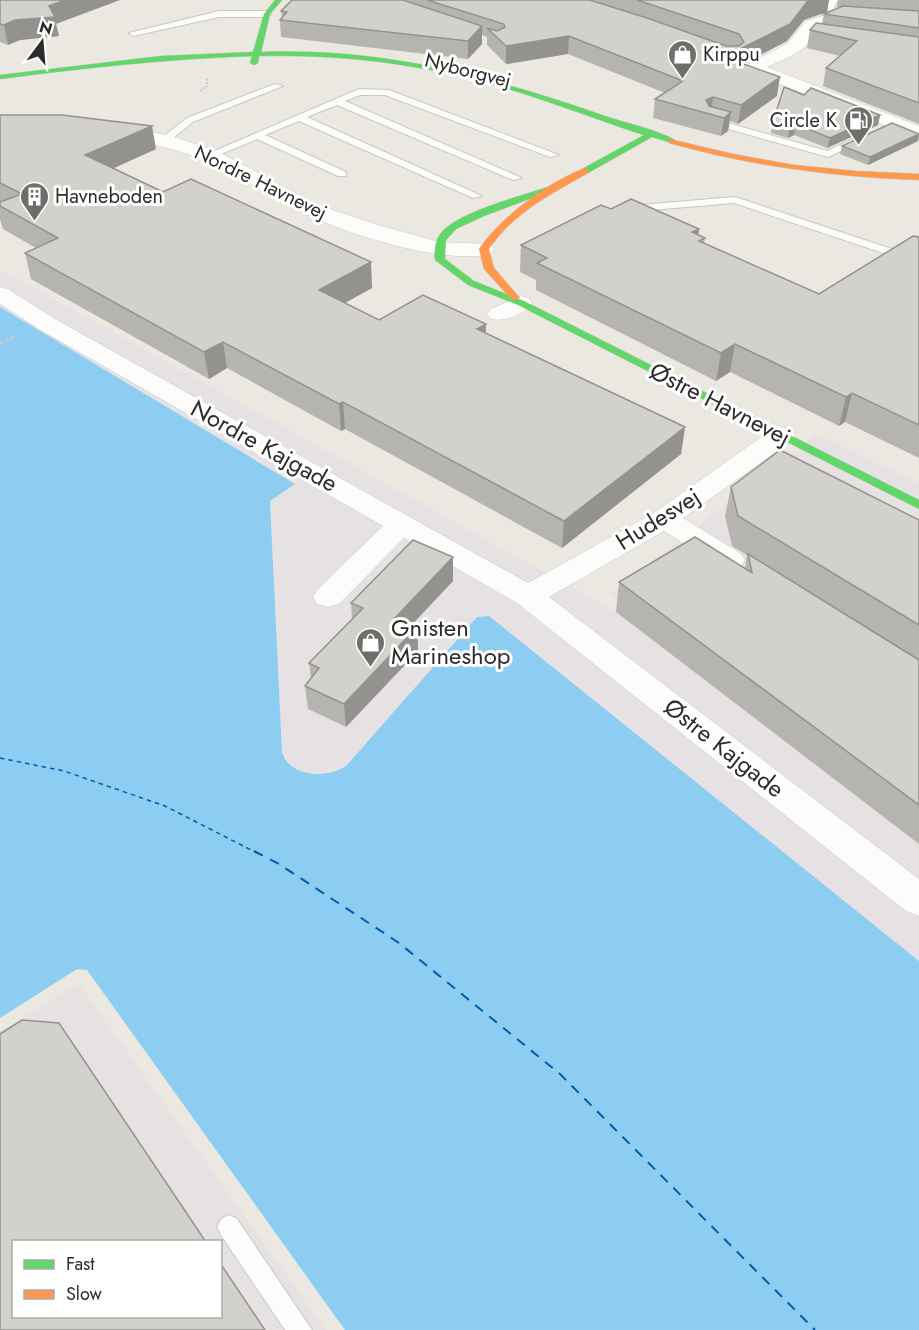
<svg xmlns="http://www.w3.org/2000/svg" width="919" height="1330" font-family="Jost,sans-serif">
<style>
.industrial{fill:#e6e2e4;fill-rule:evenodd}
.water{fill:#8ecdf2}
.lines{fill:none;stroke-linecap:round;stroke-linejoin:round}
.ferry-far1{stroke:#005dab;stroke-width:1.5;stroke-dasharray:4.5 4;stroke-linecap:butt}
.ferry{stroke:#005dab;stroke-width:2;stroke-dasharray:10 8;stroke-linecap:butt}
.lane-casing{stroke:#c8c7c7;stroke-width:2}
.street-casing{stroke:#c8c7c7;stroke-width:1}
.fast-casing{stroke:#c8c7c7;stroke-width:1}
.slow-casing{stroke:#c8c7c7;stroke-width:1}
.path-far1{stroke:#cacac9;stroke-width:2;stroke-dasharray:2 1.5;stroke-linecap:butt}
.path{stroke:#cacac9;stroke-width:3;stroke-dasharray:4 2;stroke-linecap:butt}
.lane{fill:#fcfcfa;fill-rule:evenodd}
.street{fill:#fcfcfa;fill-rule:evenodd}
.fast{fill:#63d668;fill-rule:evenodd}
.slow{fill:#ff974d;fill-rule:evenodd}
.wall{fill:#b5b4af}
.shaded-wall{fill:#94928f}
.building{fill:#d3d1cc;stroke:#94928f;stroke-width:1.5}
.labels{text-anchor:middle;stroke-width:6;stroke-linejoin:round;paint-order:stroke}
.far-poi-label{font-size:20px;fill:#2c2c2c;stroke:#fff;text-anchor:start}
.far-street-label{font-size:20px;fill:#2c2c2c;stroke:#fff}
.street-label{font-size:24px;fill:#2c2c2c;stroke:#fff}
.poi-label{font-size:24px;fill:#2c2c2c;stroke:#fff;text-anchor:start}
</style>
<rect width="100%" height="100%" fill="#ebe8e1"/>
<g class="industrial">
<polygon points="4,271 616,612 625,606 610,594 817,434 919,484 919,961 489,616 477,617 347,765 324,774 307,773 291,766 282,752 270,500 295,484 0,307 0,273"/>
<path d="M79,984L326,1330H0V1031ZM14,1242H220V1316H14Z"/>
</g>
<path class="water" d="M0,307L295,484L270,501L282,752C290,778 328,779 347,765L477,617L489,616L919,961V1330H345L87,970L77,969L0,1018Z"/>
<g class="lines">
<polyline class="ferry-far1" points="0,758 64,771 165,806 257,853"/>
<polyline class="ferry" points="254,851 279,864 399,943 560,1074 815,1330"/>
<defs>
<g id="lane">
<polygon points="830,0 838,0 834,7 842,14 842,18 836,18 825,7"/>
<polygon points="219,11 267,11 271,14 267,17 219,17 133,36 129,33"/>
<polygon points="275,84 283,86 193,122 168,142 159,140 187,118"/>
<polygon points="359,89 389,90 559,155 550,157 385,95 360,95 345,101 522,178 513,180 337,105 307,117 482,196 473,198 299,121 265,135 346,172 346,176 338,176 257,139 214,157 205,155"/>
<polygon points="710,118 827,151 857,137 866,139 828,157 707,123 705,121"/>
<polygon points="735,197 919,258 919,265 734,203 627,212 622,209 627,206"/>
<polygon points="229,1215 237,1219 312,1330 285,1330 221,1235 217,1227 221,1219"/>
</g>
<g id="street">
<path d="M839,11L919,16V26L839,21C809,27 817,40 798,52C788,58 777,62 767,67L919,126V139L746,71L743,67L788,43L806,21Z"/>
<path d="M111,124L171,136L217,151L318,205L375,224L439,242L491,244L494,249L491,254C444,265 345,234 302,212C268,196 236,172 201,159C170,146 137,142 104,134L102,130L104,126Z"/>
<polygon points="0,287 8,289 55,319 528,583 654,513 773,429 782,427 791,429 795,435 791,441 683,518 740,553 745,560 740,567 730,570 720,567 664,531 549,597 919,879 919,916 906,911 517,603 404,538 339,604 328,607 317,604 313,597 317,590 383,526 39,329 0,304"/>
<path d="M521,296L529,298L532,303C524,315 504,322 491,319L487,314L491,309Z"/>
</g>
<g id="fast">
<path d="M275,0H282L270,14L261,52C386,48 490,76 608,117C626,123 662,131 676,141L672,143L652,137L588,173H582V169L644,135C591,118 540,97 487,83C413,63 336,54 259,56L258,63L254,65L250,63L252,56C167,59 84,68 0,79V75L161,56L253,52L264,14Z"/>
<path d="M557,184L564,186L484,216L456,229L446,240L445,259L474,281L524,301L919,500V509L518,305L468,285L435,260C434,250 435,241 441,233C458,211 529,194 557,184Z"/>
</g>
<g id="slow">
<path d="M669,139L733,154L794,165L856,171L919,174V180C834,177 751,166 669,143Z"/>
<path d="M585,168L589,171L588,173C551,194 513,213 489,249L494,268L520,298L512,300L484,269L479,249C502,216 548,182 585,168Z"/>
</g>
</defs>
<use href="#lane" class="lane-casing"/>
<use href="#street" class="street-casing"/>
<use href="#fast" class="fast-casing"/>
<use href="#slow" class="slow-casing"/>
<polyline class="path-far1" points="200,91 207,86 207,79"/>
<polyline class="path" points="0,344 16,336"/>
<use href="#lane" class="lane"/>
<use href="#street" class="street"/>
<use href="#fast" class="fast"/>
<use href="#slow" class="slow"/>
</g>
<g class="wall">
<polygon points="0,0 56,24 59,36 20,40 8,45 0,42"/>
<polygon points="292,0 829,0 804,20 787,41 743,64 777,96 738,124 730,121 728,131 721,136 653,118 655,99 665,93 568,54 506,64 487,45 487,37 482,35 482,44 468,59 281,37 280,20 282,17 281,11"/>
<polygon points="838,0 919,0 919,124 823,86 826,68 840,56 807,48 810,30 822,23 824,14 838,8 837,7"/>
<polygon points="804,95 880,115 878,125 827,148 794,135 788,138 771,133 773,122"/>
<polygon points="0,115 156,149 113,168 372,288 345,303 379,320 486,324 486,333 685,427 681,454 562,548 345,429 341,431 227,368 209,379 31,279 25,253 36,248 3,229 0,219"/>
<polygon points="919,133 918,141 868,165 840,154 842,146"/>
<polygon points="611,209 699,229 698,235 705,238 704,244 819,294 919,237 919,458 845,422 839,426 730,372 716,381 536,290 536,280 520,272 521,245"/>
<polygon points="731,487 919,520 919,844 616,612 619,582 745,568 747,555 732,546 725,516"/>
<polygon points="453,581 412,625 417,627 418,651 346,727 308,709 305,686 311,678 309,663 352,619 351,603"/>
</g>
<g class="shaded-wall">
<polygon points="65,0 120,0 56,24 59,36 20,40 8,45 4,25"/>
<polygon points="815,0 829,0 827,12 804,20 787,41 722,75 724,57 807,2"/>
<polygon points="482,26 482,44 468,59 468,41"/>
<polygon points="569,36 568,54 506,64 506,46"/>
<polygon points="780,77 777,96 738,124 741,105"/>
<polygon points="713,97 711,114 706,100"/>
<polygon points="731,112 728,131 721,136 724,118"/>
<polygon points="880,115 878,125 827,148 830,138"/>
<polygon points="796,124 794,135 788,138 790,127"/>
<polygon points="152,126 156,149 90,179 85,155"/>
<polygon points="919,134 918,141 868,165 870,157"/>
<polygon points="699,229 695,256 692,232"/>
<polygon points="371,262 372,288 321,316 319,290"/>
<polygon points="486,324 485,350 477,329"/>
<polygon points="223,342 227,368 209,379 204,352"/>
<polygon points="735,344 730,372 716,381 721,353"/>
<polygon points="852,393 845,422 839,426 846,397"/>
<polygon points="343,402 345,429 341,431 339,404"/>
<polygon points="685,427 681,454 562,548 564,521"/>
<polygon points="453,557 453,581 396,641 395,618"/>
<polygon points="417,627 418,651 346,727 344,704"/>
</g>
<g class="building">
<polygon points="0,0 65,0 49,6 55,17 15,20 4,25 0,24"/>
<polygon points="292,0 403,0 482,26 468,41 280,20 287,12 281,11"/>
<polygon points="427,0 590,0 650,19 726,46 739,46 744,42 739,34 637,0 815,0 807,2 790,24 724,57 780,77 741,105 713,97 706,100 709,106 731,112 724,118 655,99 683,81 569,36 506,46 487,28 497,31 505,27 504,24"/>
<polygon points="843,6 919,11 919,28 824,14"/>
<polygon points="816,23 919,37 919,103 826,68 857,41 810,30"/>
<polygon points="784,87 804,95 811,88 880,115 830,138 796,124 790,127 773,122"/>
<polygon points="0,115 62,115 152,126 85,155 163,192 191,179 371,262 319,290 379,320 423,295 486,324 477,329 685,427 564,521 343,402 339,404 223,342 204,352 25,253 58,238 0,206 0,202 22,194 0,183"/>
<polygon points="892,123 919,134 870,157 842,146"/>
<polygon points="631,199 699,229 692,232 705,238 699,241 819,294 913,236 919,237 919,425 852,393 846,397 735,344 721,353 537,263 547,258 521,245 601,205 611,209"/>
<polygon points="780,450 919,520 919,625 738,516 731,487"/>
<polygon points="695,537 752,573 748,554 919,660 919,805 619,582"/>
<polygon points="413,540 453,557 395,618 417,627 344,704 305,686 319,668 309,663 363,608 351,603"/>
<polygon points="22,1020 59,1023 206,1242 14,1242 14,1317 220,1317 220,1263 265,1330 0,1330 0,1034"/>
</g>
<defs>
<symbol id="shop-pin" viewBox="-11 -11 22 30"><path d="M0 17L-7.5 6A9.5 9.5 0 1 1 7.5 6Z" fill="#6f6e6b" stroke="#fff"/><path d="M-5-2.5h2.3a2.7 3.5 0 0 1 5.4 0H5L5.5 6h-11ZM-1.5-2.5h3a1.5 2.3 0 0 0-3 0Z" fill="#fff"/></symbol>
<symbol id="fuel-pin" viewBox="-11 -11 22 30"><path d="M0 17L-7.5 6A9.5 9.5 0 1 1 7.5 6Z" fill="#6f6e6b" stroke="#fff"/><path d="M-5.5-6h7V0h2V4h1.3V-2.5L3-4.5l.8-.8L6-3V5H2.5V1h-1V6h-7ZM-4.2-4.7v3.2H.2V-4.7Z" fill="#fff"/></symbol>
<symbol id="building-pin" viewBox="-11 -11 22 30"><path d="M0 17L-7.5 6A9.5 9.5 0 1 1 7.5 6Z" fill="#6f6e6b" stroke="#fff"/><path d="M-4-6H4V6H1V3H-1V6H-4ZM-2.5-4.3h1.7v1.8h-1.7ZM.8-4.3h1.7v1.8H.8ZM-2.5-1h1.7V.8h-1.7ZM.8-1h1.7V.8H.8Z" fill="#fff"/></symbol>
</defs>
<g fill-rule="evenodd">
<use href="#shop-pin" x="666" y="38" width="33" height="45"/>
<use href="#fuel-pin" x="842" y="104" width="33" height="45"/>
<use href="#building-pin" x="18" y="180" width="33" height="45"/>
<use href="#shop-pin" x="354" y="626" width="33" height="45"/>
</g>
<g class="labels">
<g class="far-poi-label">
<text x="703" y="61">Kirppu</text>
<text x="837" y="127" text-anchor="end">Circle K</text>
<text x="55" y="203">Havneboden</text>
</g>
<g class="far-street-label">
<text transform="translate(468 70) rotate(14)" y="7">Nyborgvej</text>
<text transform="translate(261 182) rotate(26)" y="7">Nordre Havnevej</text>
</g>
<g class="street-label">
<text transform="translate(720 404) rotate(27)" y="8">Østre Havnevej</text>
<text transform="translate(264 446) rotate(29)" y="8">Nordre Kajgade</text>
<text transform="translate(658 519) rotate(-32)" y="8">Hudesvej</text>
<text transform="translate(724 748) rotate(38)" y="8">Østre Kajgade</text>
</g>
<g class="poi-label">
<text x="391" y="636">Gnisten<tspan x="391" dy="28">Marineshop</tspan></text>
</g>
</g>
<rect x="12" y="1240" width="210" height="78" fill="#ffffff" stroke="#ababab" stroke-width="1.5"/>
<rect x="24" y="1260" width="30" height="9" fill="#63d668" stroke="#ababab" stroke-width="1.5"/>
<text x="66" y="1270" font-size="18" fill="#2c2c2c">Fast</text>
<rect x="24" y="1290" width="30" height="9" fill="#ff974d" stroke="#ababab" stroke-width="1.5"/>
<text x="66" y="1300" font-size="18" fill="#2c2c2c">Slow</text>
<g transform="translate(42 42) rotate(16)" stroke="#ffffff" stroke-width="4.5" paint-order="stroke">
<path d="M0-4.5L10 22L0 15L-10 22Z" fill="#2c2c2c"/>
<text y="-9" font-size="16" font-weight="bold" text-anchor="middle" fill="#2c2c2c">N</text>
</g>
</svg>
